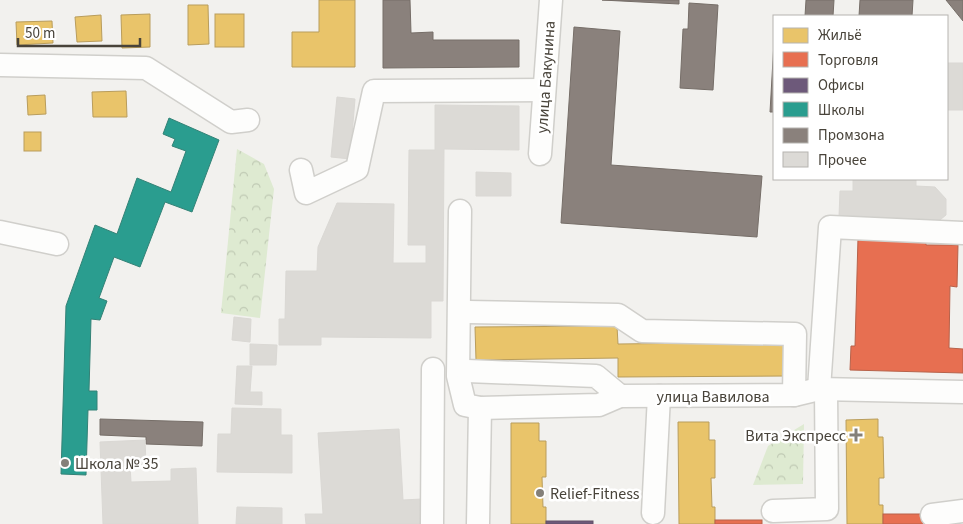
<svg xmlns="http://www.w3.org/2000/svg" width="963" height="524" font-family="'Source Sans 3',sans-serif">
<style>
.forest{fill:url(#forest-crowns)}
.homes{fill:#e9c46a;stroke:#b99d5c}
.shops{fill:#e76f51;stroke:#b7624a}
.offices{fill:#6d597a;stroke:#625267}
.schools{fill:#2a9d8f;stroke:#338276}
.industry{fill:#8a817c;stroke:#766e68}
.building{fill:#dcdad6;stroke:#dad8d4}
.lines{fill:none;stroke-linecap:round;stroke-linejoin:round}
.minor-casing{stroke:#d0cfcb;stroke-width:25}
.minor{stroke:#fdfdfc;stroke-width:22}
.poi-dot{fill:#848079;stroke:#fff;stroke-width:2}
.labels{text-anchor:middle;stroke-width:5;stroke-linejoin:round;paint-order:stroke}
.street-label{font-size:16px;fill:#48433a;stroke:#fff}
.poi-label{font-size:16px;fill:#48433a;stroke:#fff;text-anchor:start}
</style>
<defs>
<pattern id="forest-crowns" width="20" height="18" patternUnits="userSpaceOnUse" patternTransform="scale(1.25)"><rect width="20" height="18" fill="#deead1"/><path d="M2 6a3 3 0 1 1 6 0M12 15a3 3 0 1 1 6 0" fill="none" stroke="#c0cab4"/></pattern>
</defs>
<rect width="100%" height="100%" fill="#f2f1ee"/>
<g class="forest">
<polygon points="237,149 264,164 274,189 260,318 221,313"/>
<polygon points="804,424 803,484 753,485 768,446"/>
</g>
<g class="homes">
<polygon points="319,0 355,0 355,67 292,67 292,32 319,32"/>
<polygon points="188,5 208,5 209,44 188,45"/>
<polygon points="150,14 150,47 122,48 121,15"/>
<rect x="215" y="14" width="29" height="33"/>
<polygon points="101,15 102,41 77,42 75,17"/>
<polygon points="52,21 53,43 17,45 16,22"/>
<polygon points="126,91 127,117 93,117 92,92"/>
<polygon points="45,95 46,114 28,115 27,96"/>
<rect x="24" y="132" width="17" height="19"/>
<polygon points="617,326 618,344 787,342 787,376 618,377 618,358 476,360 475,327"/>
<polygon points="878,419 878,437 883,437 884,478 879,478 879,505 883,505 883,524 847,524 846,420"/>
<polygon points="678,422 709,422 709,440 715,440 715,478 711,478 712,507 715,507 715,524 679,524"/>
<polygon points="511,423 539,423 539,441 546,441 546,477 542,477 543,507 546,507 546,524 511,524"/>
</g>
<g class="shops">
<polygon points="858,238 926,240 926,245 958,245 957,287 950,286 949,348 963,349 963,373 850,370 851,346 855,346"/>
<rect x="883" y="514" width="47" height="10"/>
<rect x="715" y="520" width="47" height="4"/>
</g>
<rect class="offices" x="546" y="521" width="47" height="3"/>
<polygon class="schools" points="169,118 219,140 192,212 165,202 140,267 114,257 99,298 107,301 100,320 91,319 89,391 97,391 97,410 88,410 86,475 61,474 66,306 95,225 117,234 137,178 171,192 186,151 172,146 175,139 163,134"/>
<g class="industry">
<polygon points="383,0 410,0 411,33 433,32 433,40 519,40 519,67 383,68"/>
<polygon points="602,0 679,0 679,4"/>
<polygon points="806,0 834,0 833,16 805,16"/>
<polygon points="860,0 913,0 912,16 859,16"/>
<polygon points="946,0 963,0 963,21"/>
<polygon points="689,3 718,5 713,90 680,88 683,29 688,29"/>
<polygon points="574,27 620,31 611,165 762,176 757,237 561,223"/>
<polygon points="774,42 774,112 770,112"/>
<polygon points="100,419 203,422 202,446 146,444 146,437 100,435"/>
</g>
<g class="building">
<rect x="947" y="63" width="16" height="47"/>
<polygon points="337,97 355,99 350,159 331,157"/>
<polygon points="435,105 519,106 519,150 444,149 443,301 431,301 431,338 321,337 321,345 279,345 279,319 285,319 286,271 317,271 318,247 337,203 394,204 393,263 426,263 426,245 408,245 409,150 435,150"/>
<polygon points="476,172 511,173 511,196 476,196"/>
<polygon points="853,179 916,179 916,186 935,187 946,199 946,215 935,224 839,217 840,191 853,191"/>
<polygon points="234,317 251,319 250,342 232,340"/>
<polygon points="250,344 277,345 276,365 250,365"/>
<polygon points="237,366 252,366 250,392 262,392 262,405 235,404"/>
<polygon points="232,408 281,409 281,435 292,435 292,473 217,472 218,434 231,434"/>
<polygon points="399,429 403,500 422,499 424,524 306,524 305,514 323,514 318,433"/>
<polygon points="145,440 146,464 130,465 131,482 171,481 171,469 196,468 198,524 103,524 100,442"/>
<polygon points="237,507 282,508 282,524 236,524"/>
</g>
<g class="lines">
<defs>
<g id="minor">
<polyline points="0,65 146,68 231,122 248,120"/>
<polyline points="540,154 551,0"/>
<polyline points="301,170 306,193 357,169 374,91 544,90"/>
<polyline points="460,211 458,376 465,405 480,408 599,405 620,396 794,395 819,389 963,392"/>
<polyline points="0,232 57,244"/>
<polyline points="468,312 618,315 642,331 795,334 794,395"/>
<polyline points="467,371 596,376 620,396"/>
<polyline points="819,389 830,227 963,233"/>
<polyline points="773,511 827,509 826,389"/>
<polyline points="653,513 659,396"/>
<polyline points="932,515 963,511"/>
<polyline points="432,524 433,369"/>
<polyline points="478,524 480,408"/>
</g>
</defs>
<use href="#minor" class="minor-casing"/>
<use href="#minor" class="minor"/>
</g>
<g class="poi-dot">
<path d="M853.5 427.5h5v5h5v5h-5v5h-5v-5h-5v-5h5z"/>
<circle cx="65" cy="463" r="5"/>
<circle cx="540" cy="493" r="5"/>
</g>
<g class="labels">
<g class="street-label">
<text transform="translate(545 77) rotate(-86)" y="6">улица Бакунина</text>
<text x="713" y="402">улица Вавилова</text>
</g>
<g class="poi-label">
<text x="846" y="441" text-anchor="end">Вита Экспресс</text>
<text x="75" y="469">Школа № 35</text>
<text x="550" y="499">Relief-Fitness</text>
</g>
</g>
<rect x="773" y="15" width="175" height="165" fill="#ffffff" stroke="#b6b4b0"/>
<rect x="783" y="28" width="25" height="15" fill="#e9c46a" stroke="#b6b4b0"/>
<text x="818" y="40" font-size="15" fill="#48433a">Жильё</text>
<rect x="783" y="52" width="25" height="15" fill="#e76f51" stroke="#b6b4b0"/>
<text x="818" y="65" font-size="15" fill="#48433a">Торговля</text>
<rect x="783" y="78" width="25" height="15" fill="#6d597a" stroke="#b6b4b0"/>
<text x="818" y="90" font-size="15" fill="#48433a">Офисы</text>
<rect x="783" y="102" width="25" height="15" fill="#2a9d8f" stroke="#b6b4b0"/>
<text x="818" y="115" font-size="15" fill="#48433a">Школы</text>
<rect x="783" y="128" width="25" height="15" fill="#8a817c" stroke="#b6b4b0"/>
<text x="818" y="140" font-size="15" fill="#48433a">Промзона</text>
<rect x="783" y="152" width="25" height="15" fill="#dcdad6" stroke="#b6b4b0"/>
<text x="818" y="165" font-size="15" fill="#48433a">Прочее</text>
<path d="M18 38v8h122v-8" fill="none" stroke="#48433a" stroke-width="2.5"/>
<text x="25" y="38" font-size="15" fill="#48433a" stroke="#ffffff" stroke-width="4" paint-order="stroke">50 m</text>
</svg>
